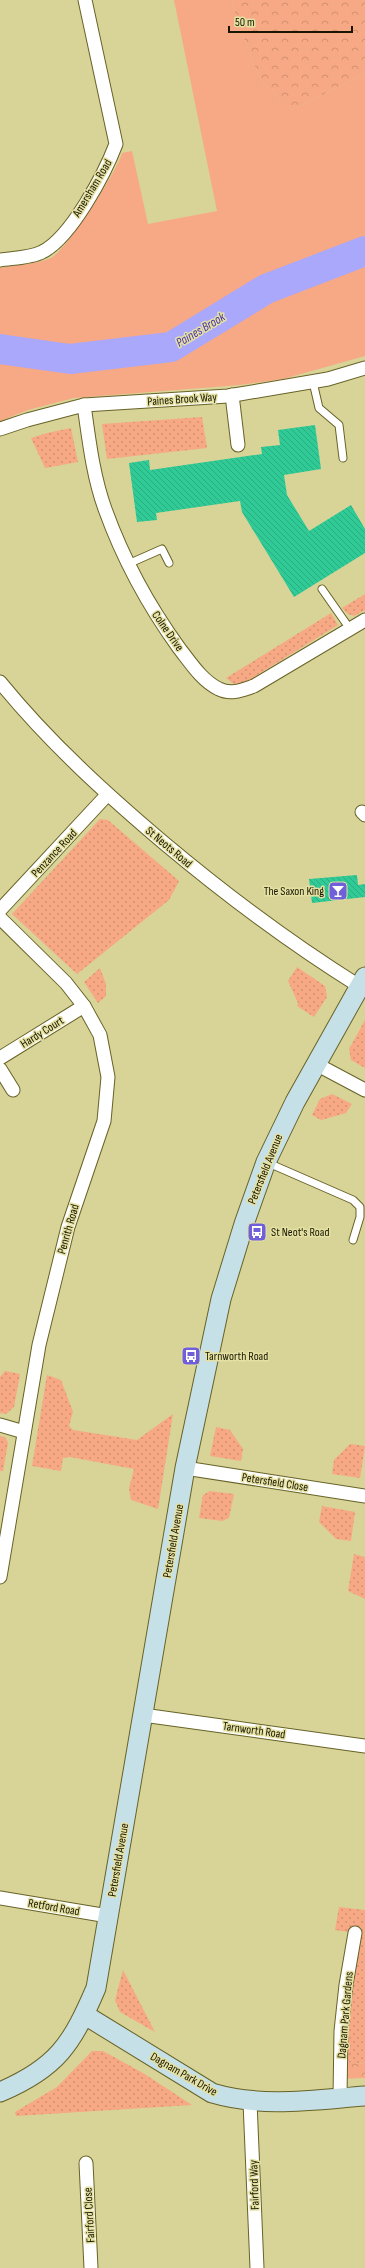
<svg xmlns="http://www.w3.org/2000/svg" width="365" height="2268" font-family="'Sofia Sans Condensed',sans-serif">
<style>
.grass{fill:url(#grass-dots)}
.forest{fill:url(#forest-crowns)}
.park{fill:#f7a885}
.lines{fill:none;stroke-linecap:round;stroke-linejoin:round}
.river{stroke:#aaa8fa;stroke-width:30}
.building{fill:url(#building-back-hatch)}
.lane-casing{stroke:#676227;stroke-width:9}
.street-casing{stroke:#676227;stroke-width:15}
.secondary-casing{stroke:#676227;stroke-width:21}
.lane{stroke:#fff;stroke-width:7}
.street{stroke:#fff;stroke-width:13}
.secondary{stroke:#c6e0e8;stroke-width:19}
.labels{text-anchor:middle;stroke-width:3;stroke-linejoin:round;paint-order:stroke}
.street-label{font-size:12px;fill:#181601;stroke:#e5e1a3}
.poi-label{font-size:12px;fill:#181601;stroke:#e5e1a3;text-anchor:start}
.water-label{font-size:13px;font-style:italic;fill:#4b35aa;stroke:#e5e1a3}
</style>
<defs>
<pattern id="grass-dots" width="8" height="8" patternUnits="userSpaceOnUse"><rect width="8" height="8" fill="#f7a885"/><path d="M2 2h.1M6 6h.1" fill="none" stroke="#d39071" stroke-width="1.8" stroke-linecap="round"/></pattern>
<pattern id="forest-crowns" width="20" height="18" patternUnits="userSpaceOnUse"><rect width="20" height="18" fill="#f7a885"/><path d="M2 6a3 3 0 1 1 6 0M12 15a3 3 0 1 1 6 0" fill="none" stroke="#d39071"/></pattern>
<pattern id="building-back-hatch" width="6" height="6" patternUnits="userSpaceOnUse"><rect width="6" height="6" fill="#30ca96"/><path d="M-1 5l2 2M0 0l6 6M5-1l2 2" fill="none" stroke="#2aad80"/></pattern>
</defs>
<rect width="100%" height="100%" fill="#d8d497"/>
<g class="grass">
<polygon points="202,417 207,448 107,459 102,424"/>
<polygon points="71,428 78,462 45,468 31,438 47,433"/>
<polygon points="365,594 365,610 354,616 348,614 342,608"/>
<polygon points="331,613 338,625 246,682 234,684 226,678"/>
<polygon points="100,819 108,820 179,881 169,900 77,974 12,914"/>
<polygon points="297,967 325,986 327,997 314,1017 297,1006 298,1003 288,981"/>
<polygon points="100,968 106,984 106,996 98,1003 84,982"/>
<polygon points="365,1020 365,1068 351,1060 349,1049"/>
<polygon points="332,1094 352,1104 346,1113 321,1120 312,1115 320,1099"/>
<polygon points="5,1371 20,1374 14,1407 6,1414 0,1413 0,1377"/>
<polygon points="47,1375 61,1380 73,1412 69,1426 73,1430 137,1440 173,1414 158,1509 131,1500 129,1488 134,1469 70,1457 63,1458 61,1471 32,1466"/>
<polygon points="216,1427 230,1430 243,1449 241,1461 210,1456"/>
<polygon points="0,1436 5,1437 8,1443 3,1471 0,1471"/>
<polygon points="350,1444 365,1446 360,1478 332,1474 334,1460"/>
<polygon points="210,1491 234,1494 229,1518 222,1521 199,1518 203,1495"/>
<polygon points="322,1506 355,1512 351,1541 336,1539 319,1522"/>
<polygon points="354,1554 365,1557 365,1599 348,1591"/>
<polygon points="339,1907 365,1910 365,2064 341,2062 355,1933 335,1930"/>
<polygon points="123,1970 155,2032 120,2012 115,2000"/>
<polygon points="92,2051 103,2051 143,2073 192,2105 16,2116 15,2112 57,2087"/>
</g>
<g class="forest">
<polygon points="232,0 365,0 365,74 292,110 261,81 236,19"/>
<polygon points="341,2062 365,2064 365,2078 340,2079"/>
</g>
<path class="park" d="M174,0H232L236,19L261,81L292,110L365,74V356L283,379L240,385L74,398L28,410L0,421V268C15,265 38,264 51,258C66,251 118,170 122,153L132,151L148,224L217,211Z"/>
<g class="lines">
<polyline class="river" points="0,349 70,359 171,347 266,289 365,251"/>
</g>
<g class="building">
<polygon points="315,425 321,469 284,475 287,495 309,531 351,505 365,529 365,553 294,597 242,512 240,501 156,513 157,520 137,522 129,463 149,460 150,470 262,454 261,447 280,445 278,430"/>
<polygon points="357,875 358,885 365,884 365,897 312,903 309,879"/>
</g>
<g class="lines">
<defs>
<g id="lane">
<polyline points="313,382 319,408 339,425 343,458"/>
<polyline points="128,564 162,549 169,563"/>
<polyline points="322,589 350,629"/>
<polyline points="266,1162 353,1200 360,1207 360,1217 353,1240"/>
</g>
<g id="street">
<path d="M0,260C13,258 31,258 42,252C71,238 105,173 116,144L85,0"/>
<polyline points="232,395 238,445"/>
<path d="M84,405C89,440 93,476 105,509C123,559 148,605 179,648C190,662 202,681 219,689C231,695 242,690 254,686L365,620"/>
<polyline points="0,429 27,420 84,405 228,396 328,379 365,368"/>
<path d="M0,682C49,742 105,793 164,843C226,895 290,943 359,986"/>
<polyline points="362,812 365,815"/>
<polyline points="0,910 107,795"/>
<polyline points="0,918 66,983 84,1006 100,1035 108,1077 104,1121 68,1227 39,1345 0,1577"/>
<polyline points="0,1058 84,1006"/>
<polyline points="316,1064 365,1090"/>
<polyline points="0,1069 13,1090"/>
<polyline points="0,1425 24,1432"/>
<polyline points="185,1468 365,1496"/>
<polyline points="143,1715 365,1746"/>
<polyline points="0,1898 108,1916"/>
<polyline points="340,2098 341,2031 346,1985 355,1933"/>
<polyline points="250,2102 257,2268"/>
<polyline points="86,2163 91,2268"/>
</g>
<g id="secondary">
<path d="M85,2015L212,2093C263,2108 313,2100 365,2096"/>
<path d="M0,2092C57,2068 72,2044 96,1988L185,1468L221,1299L244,1224L266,1162L295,1102L365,977"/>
</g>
</defs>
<use href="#lane" class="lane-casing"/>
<use href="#street" class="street-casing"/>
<use href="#secondary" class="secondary-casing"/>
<use href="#lane" class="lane"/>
<use href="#street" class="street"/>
<use href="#secondary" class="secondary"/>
</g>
<defs>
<symbol id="bar-square" viewBox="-11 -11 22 22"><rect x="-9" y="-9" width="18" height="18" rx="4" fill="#6f5fd9" stroke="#e5e1a3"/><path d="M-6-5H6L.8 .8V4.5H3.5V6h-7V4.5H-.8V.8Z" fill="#fff"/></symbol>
<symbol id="bus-square" viewBox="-11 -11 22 22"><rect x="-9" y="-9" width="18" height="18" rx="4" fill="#6f5fd9" stroke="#e5e1a3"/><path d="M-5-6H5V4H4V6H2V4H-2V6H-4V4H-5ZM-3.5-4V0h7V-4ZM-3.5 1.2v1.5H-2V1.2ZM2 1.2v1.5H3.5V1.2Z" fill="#fff"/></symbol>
</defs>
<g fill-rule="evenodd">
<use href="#bar-square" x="327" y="880" width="22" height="22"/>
<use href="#bus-square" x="246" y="1221" width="22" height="22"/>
<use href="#bus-square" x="180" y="1345" width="22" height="22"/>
</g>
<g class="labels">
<g class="street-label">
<text transform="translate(92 188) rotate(-59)" y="4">Amersham Road</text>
<text transform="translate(182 399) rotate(-4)" y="4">Paines Brook Way</text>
<text transform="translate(168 631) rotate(55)" y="4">Colne Drive</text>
<text transform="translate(169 847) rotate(40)" y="4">St Neots Road</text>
<text transform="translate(54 853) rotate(-47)" y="4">Penzance Road</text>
<text transform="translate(42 1032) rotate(-32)" y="4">Hardy Court</text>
<text transform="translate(265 1169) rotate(-68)" y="4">Petersfield Avenue</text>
<text transform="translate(68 1229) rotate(-74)" y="4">Penrith Road</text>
<text transform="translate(275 1482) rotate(9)" y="4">Petersfield Close</text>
<text transform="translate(173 1541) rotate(-80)" y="4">Petersfield Avenue</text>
<text transform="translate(254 1730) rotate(8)" y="4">Tarnworth Road</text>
<text transform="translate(118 1860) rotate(-80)" y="4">Petersfield Avenue</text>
<text transform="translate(54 1907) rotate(10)" y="4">Retford Road</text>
<text transform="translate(345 2015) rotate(-85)" y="4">Dagnam Park Gardens</text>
<text transform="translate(184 2074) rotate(30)" y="4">Dagnam Park Drive</text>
<text transform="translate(254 2185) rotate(-92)" y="4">Fairford Way</text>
<text transform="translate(89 2215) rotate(-93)" y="4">Fairford Close</text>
</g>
<g class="poi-label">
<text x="324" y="895" text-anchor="end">The Saxon King</text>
<text x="271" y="1236">St Neot's Road</text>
<text x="205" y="1360">Tarnworth Road</text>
</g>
<g class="water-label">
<text transform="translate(200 329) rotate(-31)" y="5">Paines Brook</text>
</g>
</g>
<path d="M229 26v6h123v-6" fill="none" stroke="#181601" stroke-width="2"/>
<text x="235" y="26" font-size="12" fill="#181601" stroke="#e5e1a3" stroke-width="3" paint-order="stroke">50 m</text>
</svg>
